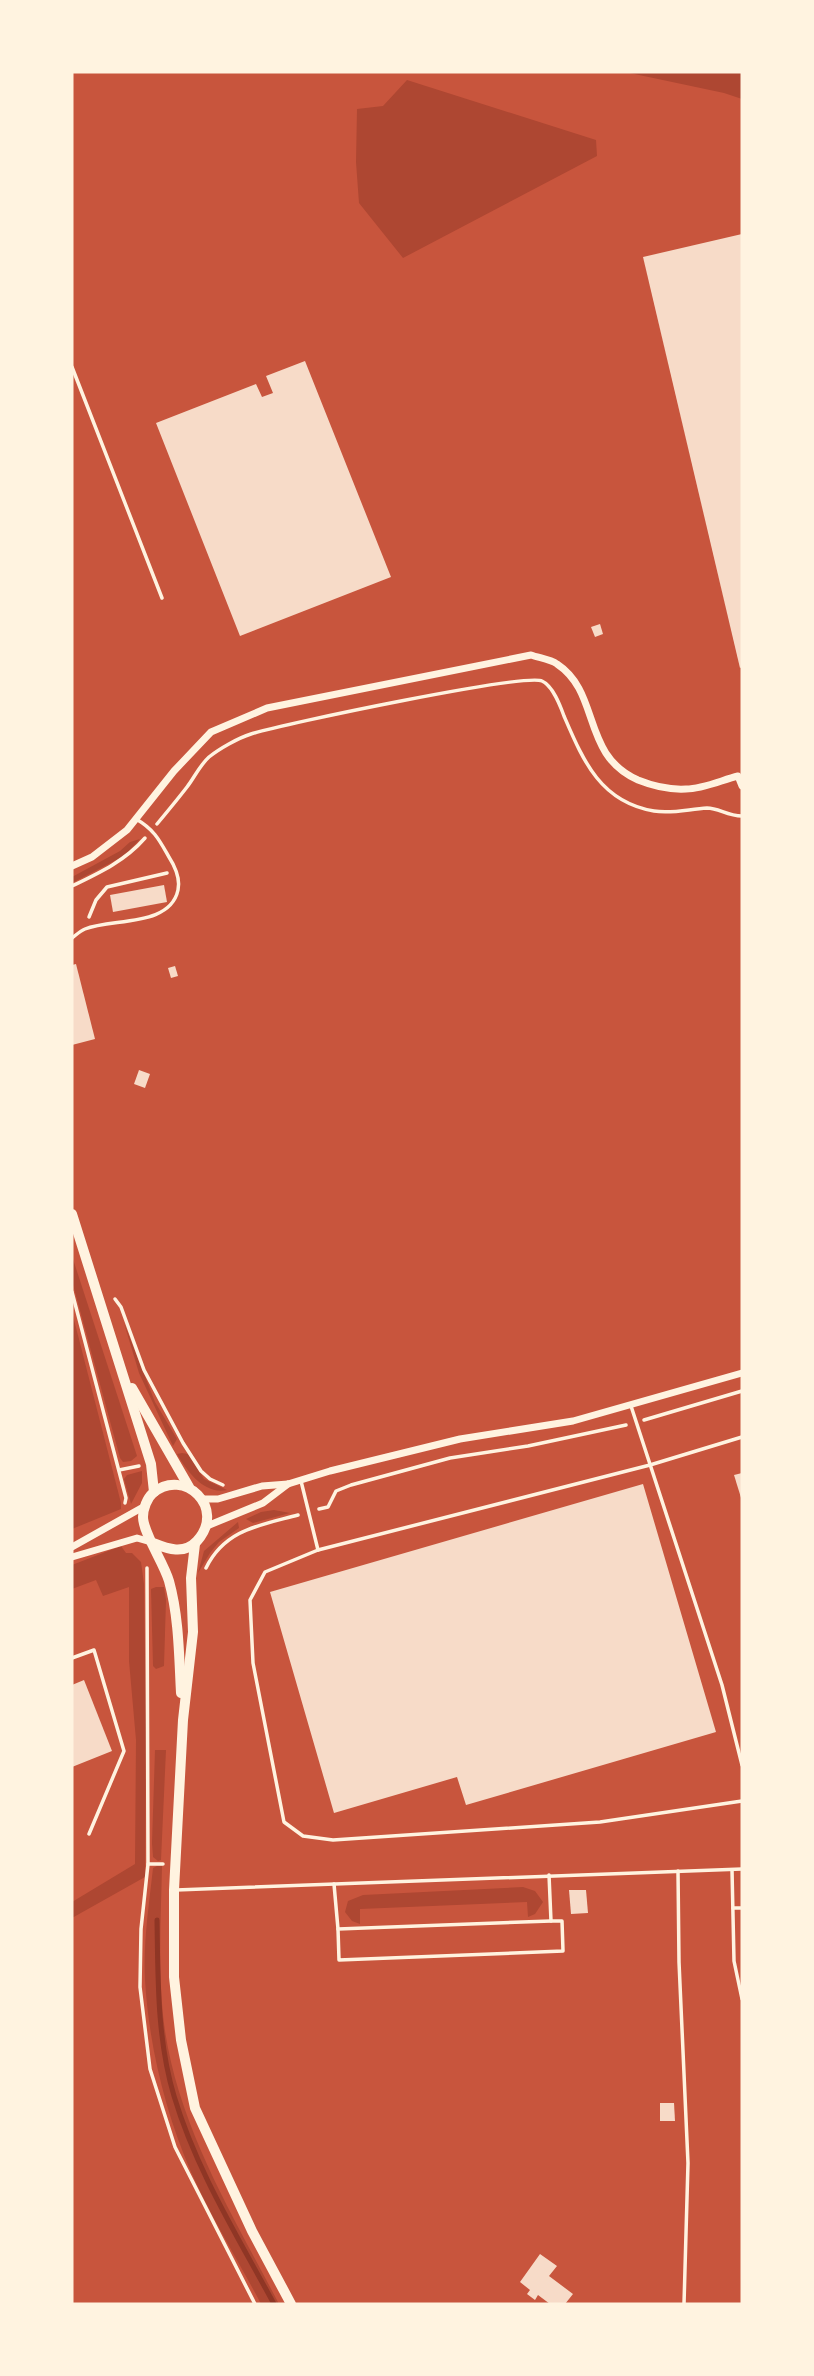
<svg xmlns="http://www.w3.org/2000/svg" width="814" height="2376" font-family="Helvetica,sans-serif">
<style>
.green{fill:#ae4732}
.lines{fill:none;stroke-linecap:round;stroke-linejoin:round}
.stream{stroke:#8f3625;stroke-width:5}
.building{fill:#f7dbc8}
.path{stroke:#fff3e0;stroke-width:3.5}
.service{stroke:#fff3e0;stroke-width:3.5}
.minor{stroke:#fff3e0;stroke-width:7}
.tertiary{stroke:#fff3e0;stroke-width:10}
</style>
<rect width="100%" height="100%" fill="#c8553d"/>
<g class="green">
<polygon points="625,72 742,72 742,99 724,93"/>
<polygon points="407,80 596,140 597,156 403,258 359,203 356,162 357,109 383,106"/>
<polygon points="140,839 124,856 72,883 72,877 120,851 130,842"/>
<polygon points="72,1256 137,1456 131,1461 123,1462 120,1458 72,1281"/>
<polygon points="72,1312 121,1503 121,1509 72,1529"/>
<polygon points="124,1323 155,1402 177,1439 173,1446 139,1373"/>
<path d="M182,1453L188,1454L204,1479L227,1490C204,1495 187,1471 177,1454Z"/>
<polygon points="142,1471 142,1483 131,1504 124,1479 127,1475"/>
<polygon points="274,1510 290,1513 253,1523 246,1519 261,1512"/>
<polygon points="238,1522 239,1528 219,1542 210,1553 198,1573 204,1551"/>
<polygon points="121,1546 126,1553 132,1553 141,1562 144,1584 146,1726 145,1877 72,1918 72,1902 135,1864 136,1740 129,1661 129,1587 103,1596 96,1580 72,1589 72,1565"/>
<polygon points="156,1587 164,1587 166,1600 164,1666 156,1669 153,1666 151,1589"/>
<polygon points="155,1750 166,1750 161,1860 158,1861 153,1857 152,1843"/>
<path d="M157,1866H162C161,1915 158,1965 163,2015C174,2120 231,2212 279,2304H261C238,2260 211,2217 191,2172C165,2111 149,2046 145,1980C143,1943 149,1905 153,1868Z"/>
<polygon points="523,1887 535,1891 543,1902 535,1914 528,1917 527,1902 360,1909 360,1924 352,1921 345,1912 348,1901 363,1895"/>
</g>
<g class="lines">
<path class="stream" d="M157,1920C158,1979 157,2039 174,2096C196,2170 238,2237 274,2304"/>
</g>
<g class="building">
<polygon points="742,234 742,667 740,668 643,257"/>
<polygon points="305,361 391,577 240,636 156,423 256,384 262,397 273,393 266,376"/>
<polygon points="600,624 603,634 595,637 591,627"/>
<polygon points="164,885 167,902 113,912 110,895"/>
<polygon points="76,964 95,1039 72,1045 72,965"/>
<polygon points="175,966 178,976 171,978 168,968"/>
<polygon points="139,1070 150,1074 145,1088 134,1084"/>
<polygon points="742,1473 742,1501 734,1475"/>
<polygon points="643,1484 716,1732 466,1805 457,1777 334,1813 270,1592"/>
<polygon points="84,1680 112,1751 72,1767 72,1685"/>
<polygon points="569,1890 586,1890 588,1913 571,1914"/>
<polygon points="660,2103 674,2103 675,2121 660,2121"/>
<polygon points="540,2254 557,2266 549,2276 573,2294 565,2304 550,2304 538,2295 535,2300 527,2294 530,2290 520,2282"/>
</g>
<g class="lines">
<g class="path">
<path d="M157,824C167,812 177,800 187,787C194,778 200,765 209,757C219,749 238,738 251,734C282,724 526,673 542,681C553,686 560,705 564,716C583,760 600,802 654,811C672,814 689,809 707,808C719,808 727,816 742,816"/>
<path d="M72,886C99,873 125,861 145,838"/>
<polyline points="89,917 96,900 107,887 167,873"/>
<polyline points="72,1292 126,1498 125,1503"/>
<polyline points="115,1299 121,1307 144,1370 183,1443 201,1471 210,1479 223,1485"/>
<polyline points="644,1420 742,1391"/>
<polyline points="119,1470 139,1466"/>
<polyline points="319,1509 328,1507 336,1491 351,1485 450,1458 528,1446 626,1425"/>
<polyline points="147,1568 148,1864 141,1929 140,1987 150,2069 175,2147 255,2304"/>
<path d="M206,1568C225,1529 261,1525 298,1515"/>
<polyline points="148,1864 163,1864"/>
</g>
<g class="service">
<polyline points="72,367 162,598"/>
<path d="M72,938C76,935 80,931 85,929C113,918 170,927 178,890C180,881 177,872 173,864C161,844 157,831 136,819"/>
<polyline points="631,1406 722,1685 742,1765"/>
<polyline points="742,1437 650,1465 318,1550 265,1572 250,1600 253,1663 284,1822 303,1836 333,1840 600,1822 742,1801"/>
<polyline points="301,1481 318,1550"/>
<polyline points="72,1658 94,1650 124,1751 89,1834"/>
<polyline points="732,1870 734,1961 742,1999"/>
<polyline points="678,1871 679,1962 688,2163 684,2304"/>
<polyline points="549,1875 551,1921"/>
<polyline points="334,1884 338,1929"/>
<polyline points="176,1890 742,1869"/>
<polyline points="733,1908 742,1908"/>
<polygon points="551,1921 562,1921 563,1951 339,1960 338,1929"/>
</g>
<g class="minor">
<path d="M72,866L92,857L127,830L174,771L211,732L267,708L531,655C539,658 550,659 557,664C601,693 581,755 638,780C653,786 669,790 686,789C703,789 722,780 738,776L742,786"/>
<polyline points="203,1499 218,1499 262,1486 288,1484 330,1471 460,1439 573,1421 742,1373"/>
<polyline points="207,1526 263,1503 288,1484"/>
<polyline points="72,1547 145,1506"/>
<polyline points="72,1557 137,1538 151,1542"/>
</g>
<g class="tertiary">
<polyline points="72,1214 151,1464 154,1492"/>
<polyline points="132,1388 189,1487"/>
<path d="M153,1543C168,1549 184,1555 197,1541C227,1508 184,1467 153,1493C147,1498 143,1509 143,1517C143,1533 164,1563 169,1581C179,1617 179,1656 181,1693"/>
<polyline points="195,1544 191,1578 193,1632 183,1720 174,1890 174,1977 181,2040 195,2108 252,2231 291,2304"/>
</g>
</g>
<rect width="814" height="2376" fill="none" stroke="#fff3e0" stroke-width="147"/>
</svg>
